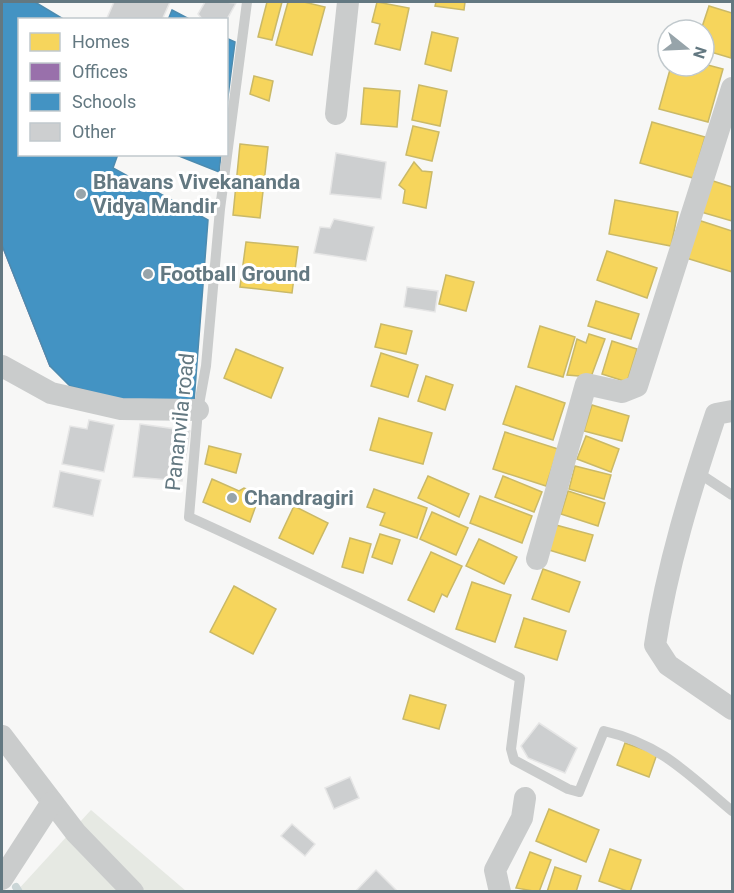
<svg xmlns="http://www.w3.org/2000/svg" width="734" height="893" font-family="Roboto,sans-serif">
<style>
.green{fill:#e6e9e3}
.homes{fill:#f6d55c;stroke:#cab967;stroke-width:1.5}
.offices{fill:#9970ab;stroke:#89729e;stroke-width:1.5}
.schools{fill:#4393c3;stroke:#4d8baf;stroke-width:1.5}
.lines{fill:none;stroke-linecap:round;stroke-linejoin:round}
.stream{stroke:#cad5d6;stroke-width:8}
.building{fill:#cdcfd0;stroke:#e6e6e6;stroke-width:1.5}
.lane{stroke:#cacccc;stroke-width:10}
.street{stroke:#cacccc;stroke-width:22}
.poi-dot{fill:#97a4aa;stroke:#fff;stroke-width:2}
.labels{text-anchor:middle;stroke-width:6;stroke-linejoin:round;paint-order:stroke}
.poi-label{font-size:21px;font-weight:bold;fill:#637881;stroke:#fff;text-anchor:start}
.street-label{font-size:21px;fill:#637881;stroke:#fff}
</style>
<rect width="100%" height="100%" fill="#f7f7f6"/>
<polygon class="green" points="91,810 186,891 16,892"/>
<g class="homes">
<polygon points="267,2 282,2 272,40 258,37"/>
<polygon points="288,2 304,2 325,7 312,55 276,45"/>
<polygon points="377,2 409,8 400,50 375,44 380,24 372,22"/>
<polygon points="436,2 465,2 464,10 435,6"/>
<polygon points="709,6 732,13 731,58 704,50 704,30 701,30"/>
<polygon points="432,32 458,38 451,71 425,64"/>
<polygon points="704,64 723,69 708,122 659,109 671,66 704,66"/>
<polygon points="254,76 273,81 269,101 250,94"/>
<polygon points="419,85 447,91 440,126 412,120"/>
<polygon points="364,88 400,91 397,127 361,124"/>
<polygon points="652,122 705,137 693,178 640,163"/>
<polygon points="413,126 439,132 432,161 406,155"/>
<polygon points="240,144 268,147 260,218 233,215"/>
<polygon points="414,162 422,171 432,172 426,208 403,203 405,190 399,185"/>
<polygon points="710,180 732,187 732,221 701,212"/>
<polygon points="615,200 678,212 671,246 609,234"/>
<polygon points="698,220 732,231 732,272 686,258"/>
<polygon points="246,242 298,247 292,293 240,287"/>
<polygon points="607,251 657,268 647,298 597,280"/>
<polygon points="446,275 474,282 466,311 439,304"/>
<polygon points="596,301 639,314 631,339 588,326"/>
<polygon points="381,324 412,331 406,354 375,347"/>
<polygon points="540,326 575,337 563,377 528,367"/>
<polygon points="589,334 605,339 591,377 567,375 577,339 586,343"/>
<polygon points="612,341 637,349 627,382 602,374"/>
<polygon points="236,349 283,368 271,398 224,378"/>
<polygon points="381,353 418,365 408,397 371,386"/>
<polygon points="426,376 453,385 445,410 418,401"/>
<polygon points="516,386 565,403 553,440 503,424"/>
<polygon points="592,405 629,416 622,441 584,431"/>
<polygon points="379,418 432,433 423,464 370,450"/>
<polygon points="505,432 558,449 546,486 493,469"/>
<polygon points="586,436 619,449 611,472 577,459"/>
<polygon points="209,446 241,454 236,473 205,464"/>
<polygon points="575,466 611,475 604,499 569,489"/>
<polygon points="428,476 469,494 459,517 418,498"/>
<polygon points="503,476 542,492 534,512 495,497"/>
<polygon points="212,479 239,491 244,488 260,494 250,522 203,502"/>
<polygon points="374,489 427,508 417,538 380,525 385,513 367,507"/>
<polygon points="568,491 605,503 598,526 561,514"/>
<polygon points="480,496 532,516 522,543 470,523"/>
<polygon points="294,506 328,523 313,554 279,538"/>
<polygon points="432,512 468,528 456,555 420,539"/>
<polygon points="556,525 593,535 585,561 549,550"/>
<polygon points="380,534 400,540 392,564 372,557"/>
<polygon points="350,538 371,544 363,573 342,567"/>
<polygon points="479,539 517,557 504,584 466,566"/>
<polygon points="431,552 462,566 447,597 442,594 434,612 408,600"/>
<polygon points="543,569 580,582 569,612 532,599"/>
<polygon points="472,582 511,595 495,642 456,629"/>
<polygon points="234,586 276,609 253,654 210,632"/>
<polygon points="524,618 566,631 557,660 515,647"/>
<polygon points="410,695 446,705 439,729 403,719"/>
<polygon points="625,743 657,754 649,777 617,765"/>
<polygon points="549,809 599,830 586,862 536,841"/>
<polygon points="610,849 641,860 630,892 599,881"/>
<polygon points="530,852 551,860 539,892 516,888"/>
<polygon points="555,867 581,876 576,892 547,892"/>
</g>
<g class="offices">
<polygon points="2,51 20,58 20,107 2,101"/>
<polygon points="45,216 97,347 50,366 2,245 2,234"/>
</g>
<g class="schools">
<polygon points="2,2 35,2 65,20 20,20 20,154 118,154 113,168 208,220 194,402 126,401 70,386 50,366 2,245"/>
<polygon points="172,10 191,20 168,20"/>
<polygon points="226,38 235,42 226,112"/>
<polygon points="174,154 221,154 219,172"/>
</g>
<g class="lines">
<polyline class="stream" points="16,887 19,892"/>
</g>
<g class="building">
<polygon points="114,2 170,2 162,20 111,20 107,18"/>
<polygon points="205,2 225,2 236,3 226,21 203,20 198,14"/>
<polygon points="336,153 386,162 381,199 330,194"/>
<polygon points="334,219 374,227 366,261 314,253 320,227 330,228"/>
<polygon points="407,287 438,291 435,312 404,307"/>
<polygon points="89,420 114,425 104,472 62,464 70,426 87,429"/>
<polygon points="140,424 190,431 182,481 133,477"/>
<polygon points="60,471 101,480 93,516 53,507"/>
<polygon points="539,723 577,748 565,773 528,758 521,746"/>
<polygon points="350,777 359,798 334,809 325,788"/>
<polygon points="292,824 315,844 305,856 281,836"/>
<polygon points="376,870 398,892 355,892"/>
</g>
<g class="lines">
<g class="lane">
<path d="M247,2L220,209L206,366L198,410L189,517C301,567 410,624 520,678L511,749L514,760L568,789L579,792L604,731C661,744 689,775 732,811"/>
<polyline points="697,472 732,495"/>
</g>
<g class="street">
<polyline points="336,114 348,2"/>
<polyline points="2,366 51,393 121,409 198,410"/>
<path d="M732,411L716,414C691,489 667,566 655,645L668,665L732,709"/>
<polyline points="537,559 586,384 622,392 637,386 732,88"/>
<polyline points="2,736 76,833 133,892"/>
<polyline points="2,879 52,802"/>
<polyline points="500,892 495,870 522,818 525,798"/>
</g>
</g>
<g class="poi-dot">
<circle cx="81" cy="194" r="6"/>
<circle cx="148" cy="274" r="6"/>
<circle cx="232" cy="498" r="6"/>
</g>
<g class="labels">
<g class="poi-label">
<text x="93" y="189">Bhavans Vivekananda<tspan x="93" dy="24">Vidya Mandir</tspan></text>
<text x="160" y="281">Football Ground</text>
<text x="244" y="505">Chandragiri</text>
</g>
<g class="street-label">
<text transform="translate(180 422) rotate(-84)" y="7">Pananvila road</text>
</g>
</g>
<rect width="734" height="893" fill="none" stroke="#637881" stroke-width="6"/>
<rect x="18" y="18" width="210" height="138" fill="#ffffff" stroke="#c1c9cd" stroke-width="1.5"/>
<rect x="30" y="33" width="30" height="18" fill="#f6d55c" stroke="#c1c9cd" stroke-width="1.5"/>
<text x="72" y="48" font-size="18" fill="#637881">Homes</text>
<rect x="30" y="63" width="30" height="18" fill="#9970ab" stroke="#c1c9cd" stroke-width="1.5"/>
<text x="72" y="78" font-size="18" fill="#637881">Offices</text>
<rect x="30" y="93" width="30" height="18" fill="#4393c3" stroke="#c1c9cd" stroke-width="1.5"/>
<text x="72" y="108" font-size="18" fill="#637881">Schools</text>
<rect x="30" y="123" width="30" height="18" fill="#cdcfd0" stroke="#c1c9cd" stroke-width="1.5"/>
<text x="72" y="138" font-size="18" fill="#637881">Other</text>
<g transform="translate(686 48) rotate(108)"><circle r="28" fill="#ffffff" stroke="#c1c9cd" stroke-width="1.5"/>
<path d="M0-4.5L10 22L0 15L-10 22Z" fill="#97a4aa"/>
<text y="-9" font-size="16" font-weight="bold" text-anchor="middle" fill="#637881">N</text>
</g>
</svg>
